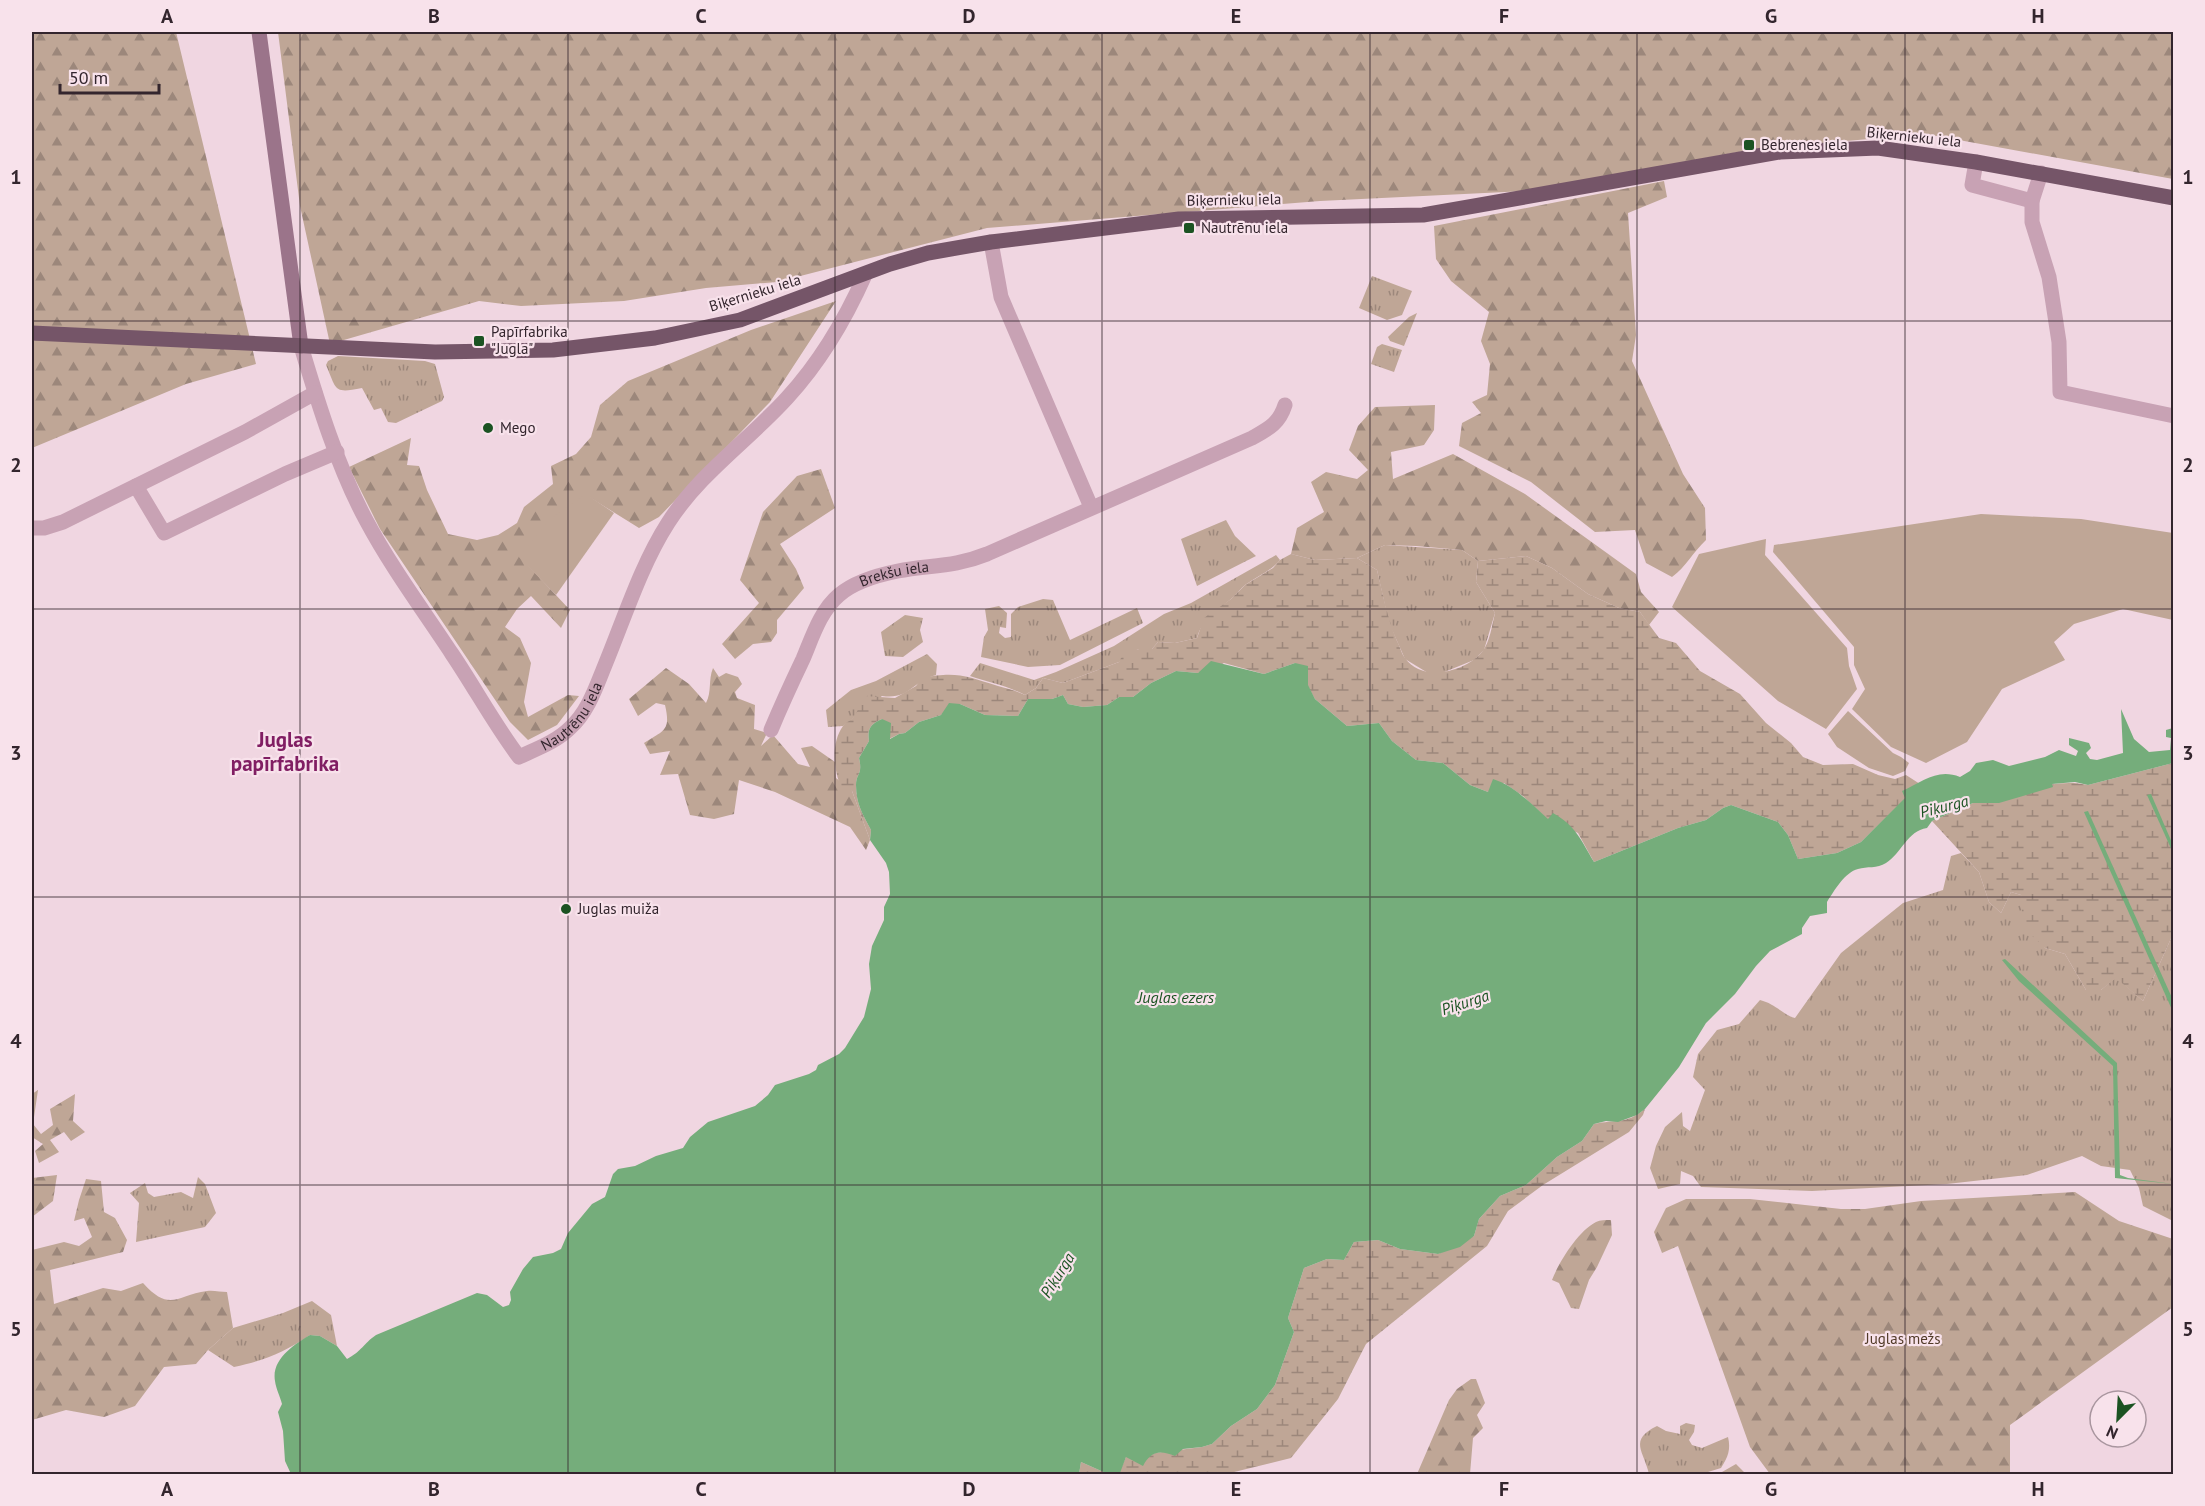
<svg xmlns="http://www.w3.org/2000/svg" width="2205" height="1506" font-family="'PT Sans',sans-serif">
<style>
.grass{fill:url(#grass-tufts)}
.forest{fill:url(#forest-firs)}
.wetland{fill:url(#wetland-marsh)}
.garden{fill:#bfa696}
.water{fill:#75ad7b}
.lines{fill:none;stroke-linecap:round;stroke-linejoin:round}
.street{stroke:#c8a2b4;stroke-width:15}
.secondary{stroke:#9b748a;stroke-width:15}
.primary{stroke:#755568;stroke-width:15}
.grid{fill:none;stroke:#33252d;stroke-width:1.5;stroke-opacity:0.55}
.poi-dot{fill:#1b5322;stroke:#f8e2eb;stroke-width:2}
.labels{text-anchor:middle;stroke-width:4.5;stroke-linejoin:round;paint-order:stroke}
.street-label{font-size:15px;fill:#33252d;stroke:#f8e2eb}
.poi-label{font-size:15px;fill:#33252d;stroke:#f8e2eb;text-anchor:start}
.park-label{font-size:15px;fill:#513a28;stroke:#f8e2eb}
.water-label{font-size:16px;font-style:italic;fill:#1b5322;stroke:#f8e2eb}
.district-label{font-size:21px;font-weight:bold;fill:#811e63;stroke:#f8e2eb}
.neatline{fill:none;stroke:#33252d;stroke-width:2}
.grid-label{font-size:20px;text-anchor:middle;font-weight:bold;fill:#33252d}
</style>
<defs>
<pattern id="grass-tufts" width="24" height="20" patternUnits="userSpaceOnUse" patternTransform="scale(1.5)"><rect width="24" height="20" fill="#bfa696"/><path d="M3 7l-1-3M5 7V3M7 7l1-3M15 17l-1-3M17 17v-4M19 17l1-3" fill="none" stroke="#9c877b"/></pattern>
<pattern id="forest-firs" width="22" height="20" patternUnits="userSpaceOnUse" patternTransform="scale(1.5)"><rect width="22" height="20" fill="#bfa696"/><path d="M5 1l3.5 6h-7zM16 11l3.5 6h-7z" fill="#9c877b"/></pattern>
<pattern id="wetland-marsh" width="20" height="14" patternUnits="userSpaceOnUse" patternTransform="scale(1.5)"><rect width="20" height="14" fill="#bfa696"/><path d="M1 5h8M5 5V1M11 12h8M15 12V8" fill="none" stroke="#9c877b"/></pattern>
</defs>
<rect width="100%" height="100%" fill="#f0d6e1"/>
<g class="grass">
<polygon points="1372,276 1412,291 1402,315 1387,320 1359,308"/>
<polygon points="1417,313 1404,346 1390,341 1388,337 1409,317"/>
<polygon points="1382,344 1402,350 1394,372 1371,364 1377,347"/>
<path d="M338,356L425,361L435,364L444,397L442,401L396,423L388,422L381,408L374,410L362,388C333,394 337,390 326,365L328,361Z"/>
<polygon points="1226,520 1235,536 1256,556 1197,586 1181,539"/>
<polygon points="1385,545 1462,550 1478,561 1476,582 1495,613 1484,650 1474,660 1442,673 1428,673 1405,659 1389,623 1377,570 1357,558"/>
<path d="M1276,555L1280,560C1270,572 1257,576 1245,585C1240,589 1236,595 1231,599C1218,610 1202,619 1197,638L1175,643L1158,642L1152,649H1138L1119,662L1063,683L1043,678L1036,688L1025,695C1008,686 988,682 970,676L980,663L1034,680L1056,672L1114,646L1164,614L1191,603Z"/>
<polygon points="1043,599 1053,600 1070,640 1137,608 1143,623 1060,665 1028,667 981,657 984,637 988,630 985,609 999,606 1007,613 1006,628 1000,627 999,633 1005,638 1011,637 1011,614 1018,607"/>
<polygon points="905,615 923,618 920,630 923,642 903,657 885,656 881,632"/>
<path d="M927,654L937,664L936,675C912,681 910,700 882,696L843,726L828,727L826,710L851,690L876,681Z"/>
<path d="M1961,853L1979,872L1989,902L2001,913L2011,892L2021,895L2045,948L2065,954L2086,990H2101L2116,977L2143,1001L2173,934V1221L2143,1206L2139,1188L2130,1170L2101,1166L2082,1156L2027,1175L1947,1184L1812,1191L1701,1187L1693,1176L1681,1171L1680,1184L1658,1189L1650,1168L1656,1146L1665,1127L1682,1112L1683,1126L1690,1131L1705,1090L1693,1077L1698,1054L1717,1030L1739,1024L1760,1000C1776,1004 1783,1015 1795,1018L1841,953L1903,903L1943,890L1951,856Z"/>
<polygon points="198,1177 205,1184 216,1213 205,1227 136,1242 139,1203 130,1193 145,1183 148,1193 154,1197 181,1192 193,1198"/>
<path d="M312,1301L331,1315L337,1346L320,1336L310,1335C283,1353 266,1360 234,1367L208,1350L233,1328L283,1313Z"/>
<path d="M1686,1423L1695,1425L1694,1432L1689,1440L1692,1445L1702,1448L1728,1437C1731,1450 1728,1457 1721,1468L1708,1472H1722L1736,1464L1746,1474H1649C1644,1451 1628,1440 1657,1426L1666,1431L1680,1434V1426Z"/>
</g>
<g class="forest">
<polygon points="32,32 176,32 256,364 186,384 32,448"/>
<polygon points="278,32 2173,32 2173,179 1926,134 1755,149 1527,191 1320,201 987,228 777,282 706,288 624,301 521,306 479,301 330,344 300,206"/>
<path d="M1664,181L1667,197L1628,213L1636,335L1632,361L1683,474L1705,508L1706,540C1693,552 1686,567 1672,577L1646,563L1635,530L1595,532L1531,482L1459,446L1462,423L1481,413L1472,402L1487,395L1490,364L1481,341L1489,312L1451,281L1436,259L1434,226Z"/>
<polygon points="836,301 770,402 659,517 639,528 586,495 522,559 570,610 561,628 531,596 517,609 505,627 520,638 531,663 524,702 528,717 568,695 579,696 557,725 528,740 510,722 380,529 349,467 411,438 407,465 419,466 427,490 448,534 477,540 498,535 517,523 524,507 553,484 551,466 576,454 591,437 600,405 628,381 751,330"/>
<polygon points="1435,405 1434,430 1424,445 1391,452 1393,479 1453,454 1525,494 1636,574 1641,592 1659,612 1649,625 1640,612 1619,608 1588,594 1552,568 1526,556 1478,561 1462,550 1416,546 1385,545 1357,558 1315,560 1291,554 1297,528 1324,512 1311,482 1326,472 1357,479 1368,470 1349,450 1358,426 1375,407"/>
<polygon points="821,469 835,508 780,544 796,569 804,588 777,620 777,633 771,642 753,644 735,659 722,644 759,603 740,580 763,512 797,476"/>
<path d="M666,668L689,684L706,703C712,692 708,680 713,668L719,677L726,673L738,677L742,684L735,692L737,698L755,705L754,729L767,733L761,746L773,735L798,764L810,767L801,748L812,746L835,762L836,778L852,791L870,840L866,850L850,827L775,792L739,780L734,814L714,819L690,815L678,774L660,775L670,751L650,754L644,743C664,730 671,731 665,705L656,703L638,716L629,699Z"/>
<polygon points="38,1090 33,1124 41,1134 53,1125 50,1109 75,1094 73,1121 85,1132 71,1141 64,1132 50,1140 59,1152 39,1163 35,1151 43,1144 32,1137 32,1094"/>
<polygon points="57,1175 53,1201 32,1217 32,1178"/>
<path d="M86,1179L101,1181L104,1212L115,1218L127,1240L123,1252L50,1270L54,1304L103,1288L121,1291L143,1283C170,1313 177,1295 207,1291C213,1290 221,1292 227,1292L233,1328L208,1350L196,1364L164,1367L135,1406L104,1417L66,1410L32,1420V1250L64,1242L79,1246L92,1237L84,1218L74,1221L79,1200Z"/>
<polygon points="2075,1192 2119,1221 2173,1239 2173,1307 2010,1425 2010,1474 1770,1474 1750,1447 1678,1246 1662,1253 1654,1232 1666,1208 1686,1199 1750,1199 1841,1209 1865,1209 1921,1201"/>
<path d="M1611,1220L1612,1235L1597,1267L1589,1280L1579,1309L1571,1308L1559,1283L1552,1280C1559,1262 1578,1231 1596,1222C1600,1220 1606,1220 1611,1220Z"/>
<polygon points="1471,1379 1476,1379 1485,1403 1477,1415 1483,1428 1473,1438 1470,1474 1417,1474 1449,1400 1457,1389"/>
</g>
<g class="wetland">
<path d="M1291,554L1315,560L1357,558L1377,570C1383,594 1387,618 1397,641C1400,646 1401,653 1405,658C1422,683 1465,672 1482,652C1490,642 1492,625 1495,613L1476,582L1478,561L1526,556L1552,568L1588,594L1619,608L1640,612L1659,638L1676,643L1700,671L1740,694L1766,723L1791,743L1803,757L1823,765L1853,764L1878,775L1895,779L1906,775L1920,784L1903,791L1906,798L1861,842L1837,853L1798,859L1788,835L1778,822L1731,805L1723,808L1706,820L1678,828L1594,862L1578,833L1548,820L1523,796L1504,783L1488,792L1470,785L1443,763L1416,760L1392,741L1379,723L1347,726L1315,699L1295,663L1264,674L1224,663L1198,673L1176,671L1151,683L1133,697H1119L1107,705L1083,707L1068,704L1063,695L1052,699H1028L1018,716L985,715L960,704L941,715L919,722L905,733L899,734L889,739L882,719C871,724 867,728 869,741L859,758C863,775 856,773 856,785C856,804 863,815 871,830L870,840L852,791L842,790C834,772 830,744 843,726C846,722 851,720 854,717C858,711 861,702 865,696L895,698L916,686L922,678C956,671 966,676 998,686C1008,689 1015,690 1025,695L1036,688L1043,678L1063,683L1119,662C1125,647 1138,649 1152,649L1158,642L1175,643L1197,638L1204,618L1231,599L1245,585L1273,568L1280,560Z"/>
<path d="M2173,763V934L2143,1001L2116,978L2101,990H2086L2065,954L2045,948L2023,927L2021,895L2011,892L2001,913L1989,902L1979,872L1932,821L1973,803H1982C2015,794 2054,777 2088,785Z"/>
<path d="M1645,1109L1643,1115L1629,1132L1543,1185L1508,1211L1487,1246L1366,1344L1338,1399L1291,1458L1226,1474H1079L1081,1462L1108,1474L1119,1473L1126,1457H1148L1155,1453L1202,1447L1212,1444L1231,1426L1257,1409L1275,1385L1294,1332L1288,1318L1304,1268L1327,1259L1344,1260L1354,1242L1378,1240L1400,1249L1438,1254L1474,1236L1479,1219L1500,1196L1526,1185L1557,1157L1582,1141L1594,1124C1616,1119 1625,1125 1645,1109Z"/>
</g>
<g class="garden">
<polygon points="586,494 614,513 556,595 519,557 550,519"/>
<polygon points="1981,514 2081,519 2173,533 2173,620 2123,609 2074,624 2054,642 2065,660 2002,689 1967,742 1926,763 1891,747 1852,709 1865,689 1854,665 1854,647 1773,552 1774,545"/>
<polygon points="1766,539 1765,555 1847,648 1849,666 1857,689 1826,729 1778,701 1672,607 1699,554"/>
<polygon points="1848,711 1893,753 1901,757 1909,763 1905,771 1893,776 1869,768 1837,747 1828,734"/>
</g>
<g class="water">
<path d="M1211,661L1264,674L1295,663L1308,666V685L1315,699L1347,726L1379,723L1392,741L1416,760L1443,763L1470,785L1488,792L1493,779C1515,786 1531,804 1548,819L1553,813C1576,826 1581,840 1594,862L1678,828L1706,820L1723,808L1731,805L1778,822L1788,835L1798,859L1837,853L1861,842L1905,798L1902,791C1923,782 1937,768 1960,777L1970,771L1976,763L1993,760L2009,766L2045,757L2059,750L2076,756L2078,751L2069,745V738L2089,743L2091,748L2086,753L2090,759L2097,760L2123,753L2121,709L2134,739L2149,752L2170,750L2171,738L2166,737V730L2173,728V763L2088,785L2075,782L2052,784L2053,787L1999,803H1973L1932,821L1927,828C1907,831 1902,853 1886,863C1877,869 1867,866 1858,869C1845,872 1834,891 1827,902V913L1810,916L1802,928V934L1770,951L1756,966L1735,994L1706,1023L1679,1067L1645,1109L1637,1115L1618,1122L1606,1121L1594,1124L1582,1141L1557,1157L1526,1185L1500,1196L1479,1219L1474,1236L1460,1247L1438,1254L1400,1249L1378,1240L1354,1242L1344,1260L1327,1259L1304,1268L1288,1318L1294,1332L1275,1385L1257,1409L1231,1426L1212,1444L1202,1447L1183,1449L1175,1456C1160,1450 1151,1451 1143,1466L1126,1457L1120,1473L1108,1474L1081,1462L1079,1474H291L285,1461L283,1431L278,1412L282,1404C280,1396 276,1389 275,1381C271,1359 295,1344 310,1335L320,1336L337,1346L347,1359C362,1351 363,1344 376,1335L477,1293L487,1295L503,1307L509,1305L511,1300L510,1292L523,1269L533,1257L553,1253L561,1249L568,1233L592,1204L605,1197L613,1174L618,1169L635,1166L656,1156L683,1148L690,1137L708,1122L755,1106L768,1095L775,1085L809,1074L816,1070L818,1065L839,1054L845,1048L864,1017L871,989L869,964L872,946L884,920V907L890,894L889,872L886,863L870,840L871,830C863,815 856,804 856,785C856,773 863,775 859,758L869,741C867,728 871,724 882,719L891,723L890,739L899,734L905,733L919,722L941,715L949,703L960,704L985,715L1018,716L1028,699H1052L1063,695L1068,704L1083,707L1107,705L1119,697H1133L1151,683L1176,671L1198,673Z"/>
<polygon points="2151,794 2173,845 2173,853 2147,795"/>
<polygon points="2088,811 2173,1000 2173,1012 2084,812"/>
<polygon points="2005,959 2117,1063 2120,1175 2128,1178 2173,1184 2115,1178 2113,1066 2019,981 2002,960"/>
</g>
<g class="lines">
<g class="street">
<polyline points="1976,162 1972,185 2032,201"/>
<polyline points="2041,173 2032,201 2032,222 2049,277 2059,342 2060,392 2174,416"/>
<polyline points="991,242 1001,297 1091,507"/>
<path id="s1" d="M301,346C318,403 338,468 366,520C391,567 423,610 452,654C475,688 494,724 519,757C536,749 556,742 570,728C588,712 596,687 605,665C624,619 641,565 668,523C699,474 749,440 787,398C821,361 845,320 865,275"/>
<polyline points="136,486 164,533 285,474 337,452"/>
<polyline points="32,528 44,528 63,522 245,432 315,393"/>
<path id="s2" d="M771,730C781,706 792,682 803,659C812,638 820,611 839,595C854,582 878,575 898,571C930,565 955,567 987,554L1252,438C1268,429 1279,424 1285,405"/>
</g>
<polyline class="secondary" points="259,32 301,346"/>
<polyline class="primary" points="32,333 435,352 553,350 655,338 740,320 890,264 928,253 991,242 1179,219 1423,215 1780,152 1878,148 1976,162 2174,198"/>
</g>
<path class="grid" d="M300,32V1474M568,32V1474M835,32V1474M1102,32V1474M1370,32V1474M1637,32V1474M1905,32V1474M32,321H2174M32,609H2174M32,897H2174M32,1185H2174"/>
<g class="poi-dot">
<rect x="1743" y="139" width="12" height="12" rx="3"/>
<rect x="1183" y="222" width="12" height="12" rx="3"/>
<rect x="473" y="335" width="12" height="12" rx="3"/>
<circle cx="488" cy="428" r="6"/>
<circle cx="566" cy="909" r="6"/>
</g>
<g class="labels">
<g class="street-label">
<text transform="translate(1914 137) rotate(6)" y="5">Biķernieku iela</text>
<text transform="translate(1234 200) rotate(-1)" y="5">Biķernieku iela</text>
<text transform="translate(755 293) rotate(-17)" y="5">Biķernieku iela</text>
<text dy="5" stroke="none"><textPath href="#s2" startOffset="212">Brekšu iela</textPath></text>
<text dy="5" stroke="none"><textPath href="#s1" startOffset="537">Nautrēnu iela</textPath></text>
</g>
<g class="poi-label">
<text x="1761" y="150">Bebrenes iela</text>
<text x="1201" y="233">Nautrēnu iela</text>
<text x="491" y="337">Papīrfabrika<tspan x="491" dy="17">"Jugla"</tspan></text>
<text x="500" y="433">Mego</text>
<text x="578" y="914">Juglas muiža</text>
</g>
<g class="park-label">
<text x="1903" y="1344">Juglas mežs</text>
</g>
<g class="water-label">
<text transform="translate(1944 806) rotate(-14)" y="6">Piķurga</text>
<text x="1176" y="1003">Juglas ezers</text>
<text transform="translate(1465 1002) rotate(-18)" y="6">Piķurga</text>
<text transform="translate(1057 1275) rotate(-58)" y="6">Piķurga</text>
</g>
<g class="district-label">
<text x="285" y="747">Juglas<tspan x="285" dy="24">papīrfabrika</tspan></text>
</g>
</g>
<rect width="2205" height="1506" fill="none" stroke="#f8e2eb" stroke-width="66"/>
<g transform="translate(2118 1419) rotate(204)"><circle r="28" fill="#f8e2eb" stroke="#a9969f" stroke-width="1.5"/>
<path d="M0-4.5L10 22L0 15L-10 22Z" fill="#1b5322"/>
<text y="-9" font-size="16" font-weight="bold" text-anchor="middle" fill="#33252d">N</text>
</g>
<path d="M60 84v9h99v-9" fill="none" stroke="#33252d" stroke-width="3"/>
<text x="69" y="84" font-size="18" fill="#33252d" stroke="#f8e2eb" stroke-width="4.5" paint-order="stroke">50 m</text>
<rect x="33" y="33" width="2139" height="1440" class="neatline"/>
<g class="grid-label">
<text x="167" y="23">A</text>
<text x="434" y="23">B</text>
<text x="701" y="23">C</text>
<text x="969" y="23">D</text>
<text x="1236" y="23">E</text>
<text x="1504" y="23">F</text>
<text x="1771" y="23">G</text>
<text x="2038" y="23">H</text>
<text x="16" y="184">1</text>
<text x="2188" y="184">1</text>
<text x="16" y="472">2</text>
<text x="2188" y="472">2</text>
<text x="16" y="760">3</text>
<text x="2188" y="760">3</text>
<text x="16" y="1048">4</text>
<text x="2188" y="1048">4</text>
<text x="16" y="1336">5</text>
<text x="2188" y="1336">5</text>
<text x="167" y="1496">A</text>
<text x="434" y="1496">B</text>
<text x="701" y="1496">C</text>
<text x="969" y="1496">D</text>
<text x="1236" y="1496">E</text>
<text x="1504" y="1496">F</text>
<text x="1771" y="1496">G</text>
<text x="2038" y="1496">H</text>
</g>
</svg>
